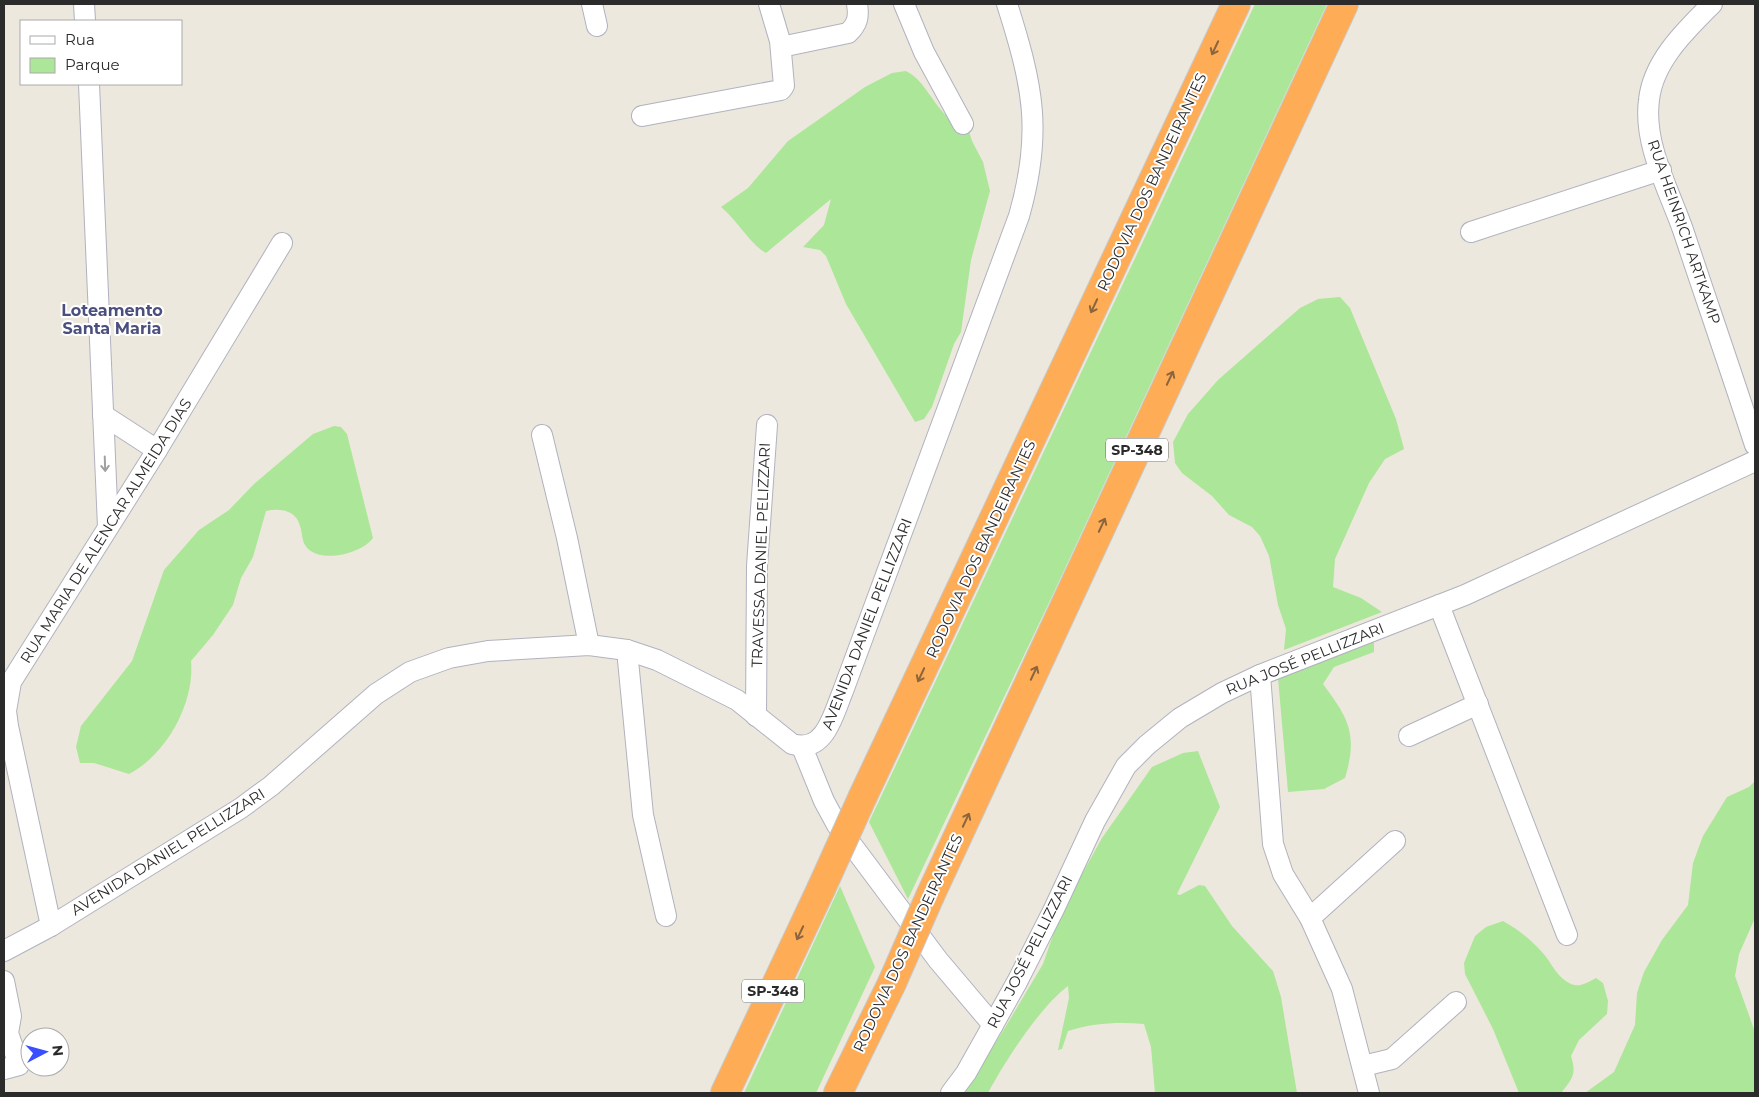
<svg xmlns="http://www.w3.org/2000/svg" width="1759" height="1097" font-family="Montserrat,sans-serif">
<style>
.green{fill:#ace698}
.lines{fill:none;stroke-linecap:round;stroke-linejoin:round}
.minor-casing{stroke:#b1b2bf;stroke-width:22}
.highway-casing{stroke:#c8c8c8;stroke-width:30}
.minor{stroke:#fff;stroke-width:20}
.highway{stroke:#ffac56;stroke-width:28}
.highway-bridge-casing{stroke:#c8c8c8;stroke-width:30;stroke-linecap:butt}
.highway-bridge{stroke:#ffac56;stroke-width:28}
.oneway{stroke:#8a653e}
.oneway2{stroke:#a0a0a0}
.labels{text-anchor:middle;stroke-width:4;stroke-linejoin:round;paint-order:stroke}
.shield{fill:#fff;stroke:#6b6b6b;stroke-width:1}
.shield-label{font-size:14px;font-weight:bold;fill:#2b2b2b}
.street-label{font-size:15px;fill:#2b2b2b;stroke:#fff}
.neighbourhood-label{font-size:16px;font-weight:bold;fill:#4a4f7e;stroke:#fff}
</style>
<rect width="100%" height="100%" fill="#ede8dd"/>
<g class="green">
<polygon points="1255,4 1327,4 1055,590 908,899 869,822"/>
<path d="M906,71C930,82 939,125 967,125L972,141L983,162L990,191L971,260L961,332L954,344L932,407L924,419L915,422L846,304L826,256L820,250L803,247L824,225L831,199L766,253C751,245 737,220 721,207L748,188L788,141L865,87L892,73Z"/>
<polygon points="1340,297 1350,308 1396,419 1404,449 1385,459 1369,483 1335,559 1333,587 1361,598 1382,612 1284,650 1286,629 1278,605 1269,556 1260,536 1252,527 1229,515 1212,496 1182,473 1175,463 1173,442 1188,414 1218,380 1300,308 1318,299"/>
<path d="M334,426L341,427L347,434L373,538C362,554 317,565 305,545C302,540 302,532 300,526C296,510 280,508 266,511L253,557L241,578L233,605L213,635L191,661C195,703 166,755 129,774L94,763H80L76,747L81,726L132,661L164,570L199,530L229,510L254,484L313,434Z"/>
<path d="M1374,638V652L1334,667L1323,684C1349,719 1358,734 1345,778L1324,789L1288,792L1278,678Z"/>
<path d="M1198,751L1220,807L1177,894L1180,895L1199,885L1205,886L1232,926L1273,971L1281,997L1297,1093H1155L1151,1047L1144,1024C1117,1022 1094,1023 1068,1031L1062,1049L1058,1050L1069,998L1068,986C1040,1007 1005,1061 988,1093H962L1003,1031L1043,964L1061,912L1102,838L1152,767L1183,753Z"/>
<polygon points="1755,781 1755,918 1739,954 1735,976 1755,1032 1755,1093 1585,1093 1614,1072 1635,1025 1637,993 1644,972 1662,940 1688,905 1693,863 1703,836 1727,797 1749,787"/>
<polygon points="840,886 875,967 816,1093 744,1093"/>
<path d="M1503,921C1519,930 1530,939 1542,952C1552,963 1557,978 1571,984C1580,988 1588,982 1596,978L1603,983L1608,1001L1607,1014L1579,1040L1571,1056C1577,1075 1572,1079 1561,1093H1519L1493,1029L1465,974L1464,963L1475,936L1486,927Z"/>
</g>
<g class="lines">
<defs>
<g id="minor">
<polyline points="84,4 85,21"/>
<polyline points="592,4 597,26"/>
<polyline points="904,4 924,52 963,124"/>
<path d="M1712,4C1686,30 1653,61 1649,100C1643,144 1669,190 1683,230C1707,302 1732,374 1755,445"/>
<path d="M781,47L848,33C858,24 859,16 857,4"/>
<polyline points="89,84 108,527"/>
<polyline points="642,116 781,90 784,86 780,41 769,4"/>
<polyline points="1471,232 1661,170"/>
<polyline points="103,415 157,450"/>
<polyline points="542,435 567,538 589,645"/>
<polyline points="1439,605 1567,935"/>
<polyline points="627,650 643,815 666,916"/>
<polyline points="1260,675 1273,844 1283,874 1310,918 1342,989 1369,1093"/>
<polyline points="756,716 757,566 767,425"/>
<polyline points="1409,736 1478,704"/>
<polyline points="802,747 824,801 837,825 938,960 993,1025"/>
<polyline points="1310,918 1395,841"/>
<polyline points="51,926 8,726 6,711 11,682 157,450 282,243"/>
<path d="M4,951L51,926L241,808L271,786L376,694L410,672L449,658L488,651L589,645L627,650L657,660L737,700L792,744C825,754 833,715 843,691L1019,216C1043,132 1033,86 1007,4"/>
<polyline points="4,981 11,1016 8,1033 19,1065 4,1069"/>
<polyline points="1363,1066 1392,1059 1456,1002"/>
<polyline points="951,1093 966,1073 1017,982 1054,909 1095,821 1126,766 1147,745 1180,718 1222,693 1260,675 1465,595 1755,461"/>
</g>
<g id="highway">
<polyline points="863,796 1236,4"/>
<polyline points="930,896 1344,4"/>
<polyline points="725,1093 821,889"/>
<polyline points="838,1093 892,983"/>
</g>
</defs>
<use href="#minor" class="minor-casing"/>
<use href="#highway" class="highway-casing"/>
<use href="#minor" class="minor"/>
<use href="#highway" class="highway"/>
<defs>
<g id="highway-bridge">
<polyline points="821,889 863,796"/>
<polyline points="892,983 930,896"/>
</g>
</defs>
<use href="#highway-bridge" class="highway-bridge-casing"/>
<use href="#highway-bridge" class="highway-bridge"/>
</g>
<defs><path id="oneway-shaft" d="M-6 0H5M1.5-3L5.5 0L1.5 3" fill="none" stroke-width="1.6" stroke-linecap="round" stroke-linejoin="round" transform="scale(1.25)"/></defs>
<g class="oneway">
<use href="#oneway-shaft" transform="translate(1215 48) rotate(115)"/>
<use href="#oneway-shaft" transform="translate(1094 306) rotate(115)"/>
<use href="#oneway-shaft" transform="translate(1170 378) rotate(-65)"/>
<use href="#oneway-shaft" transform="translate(1102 525) rotate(-65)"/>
<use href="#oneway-shaft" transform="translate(1034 673) rotate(-65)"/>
<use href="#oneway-shaft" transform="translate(921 675) rotate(115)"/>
<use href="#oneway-shaft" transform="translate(966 820) rotate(-65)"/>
<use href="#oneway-shaft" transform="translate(800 933) rotate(115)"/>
</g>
<use class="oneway2" href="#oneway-shaft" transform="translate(105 464) rotate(88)"/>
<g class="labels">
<g class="shield">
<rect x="1106" y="438.5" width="62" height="23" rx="4"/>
<rect x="742" y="979.5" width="62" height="23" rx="4"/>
</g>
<g class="shield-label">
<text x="1137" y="455">SP-348</text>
<text x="773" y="996">SP-348</text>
</g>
<g class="street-label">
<text transform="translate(1152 182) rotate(-65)" y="5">RODOVIA DOS BANDEIRANTES</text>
<text transform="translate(1684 232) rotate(71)" y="5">RUA HEINRICH ARTKAMP</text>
<text transform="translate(106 531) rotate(-58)" y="5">RUA MARIA DE ALENCAR ALMEIDA DIAS</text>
<text transform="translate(981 549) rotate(-65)" y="5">RODOVIA DOS BANDEIRANTES</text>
<text transform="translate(761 555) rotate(-88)" y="5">TRAVESSA DANIEL PELIZZARI</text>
<text transform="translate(867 624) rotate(-69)" y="5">AVENIDA DANIEL PELLIZZARI</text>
<text transform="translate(1305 659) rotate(-22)" y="5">RUA JOSÉ PELLIZZARI</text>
<text transform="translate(168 852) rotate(-32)" y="5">AVENIDA DANIEL PELLIZZARI</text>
<text transform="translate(908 943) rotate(-65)" y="5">RODOVIA DOS BANDEIRANTES</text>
<text transform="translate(1030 952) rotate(-63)" y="5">RUA JOSÉ PELLIZZARI</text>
</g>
<g class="neighbourhood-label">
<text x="112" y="316">Loteamento<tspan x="112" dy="18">Santa Maria</tspan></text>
</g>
</g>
<rect width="1759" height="1097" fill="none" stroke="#2b2b2b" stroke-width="10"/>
<rect x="20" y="20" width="162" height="65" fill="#ffffff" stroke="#aaaaaa"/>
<rect x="30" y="36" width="25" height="8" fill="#ffffff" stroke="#aaaaaa"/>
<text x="65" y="45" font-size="15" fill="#2b2b2b">Rua</text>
<rect x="30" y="58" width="25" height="15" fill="#ace698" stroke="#aaaaaa"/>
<text x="65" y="70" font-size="15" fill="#2b2b2b">Parque</text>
<g transform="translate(45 1052) rotate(84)"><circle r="24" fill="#ffffff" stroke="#aaaaaa"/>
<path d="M0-4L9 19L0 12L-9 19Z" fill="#384eff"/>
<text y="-8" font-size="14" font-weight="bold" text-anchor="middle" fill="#2b2b2b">N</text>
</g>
</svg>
